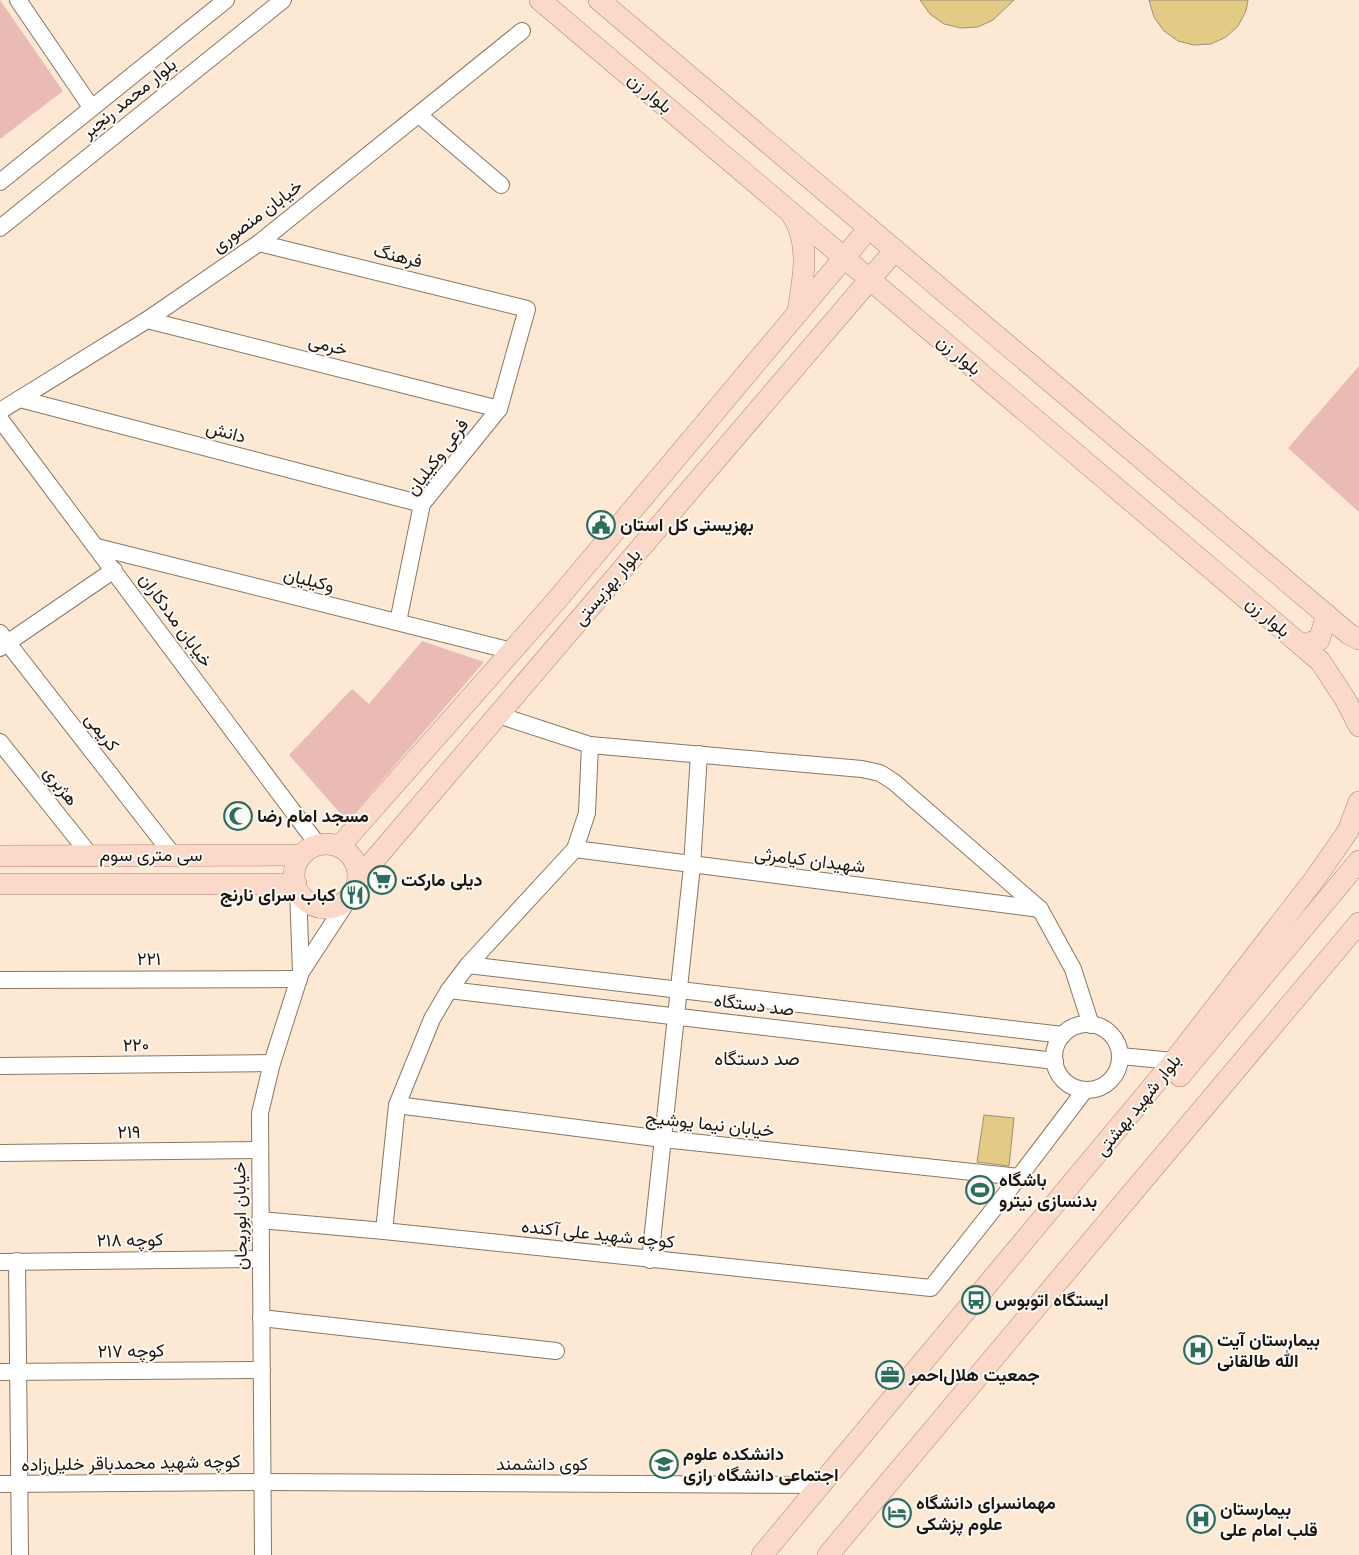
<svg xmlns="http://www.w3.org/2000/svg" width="1359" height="1555" font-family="Karla,Vazirmatn,sans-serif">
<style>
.green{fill:#eabab5}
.building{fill:#e3ca85;stroke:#9a9179}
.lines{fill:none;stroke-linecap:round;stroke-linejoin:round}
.minor-casing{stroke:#897763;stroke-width:18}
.major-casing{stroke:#ac846f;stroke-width:22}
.minor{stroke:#fff;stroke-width:16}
.major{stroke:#fbd9c8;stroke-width:21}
.labels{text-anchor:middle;stroke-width:4;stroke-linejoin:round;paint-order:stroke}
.street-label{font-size:18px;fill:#1d160f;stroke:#fdf9f5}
.poi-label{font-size:18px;font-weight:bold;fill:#1d160f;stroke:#fdf9f5;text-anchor:start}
.neighbourhood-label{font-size:19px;fill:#1d160f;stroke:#fdf9f5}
</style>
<rect width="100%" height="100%" fill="#fde9d3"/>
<g class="green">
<polygon points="0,0 63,91 0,139"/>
<polygon points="1359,366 1359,512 1288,448"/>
<polygon points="422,641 484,662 347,821 289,755 352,689 369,704"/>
</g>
<g class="building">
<polygon points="920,0 1014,0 993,20 978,27 961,28 944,24 930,14"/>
<polygon points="1149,0 1248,0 1246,11 1238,26 1226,37 1211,44 1194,45 1178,41 1164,31 1154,17"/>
<polygon points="984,1115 1014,1118 1009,1166 977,1162"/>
</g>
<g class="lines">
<defs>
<g id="minor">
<polyline points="18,0 91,107"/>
<polyline points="419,115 501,185"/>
<polyline points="0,182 226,0"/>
<polyline points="0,228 283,0"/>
<polyline points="259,243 527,309 499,409 422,504 398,622"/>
<polyline points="147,320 499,409"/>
<polyline points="20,399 422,504"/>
<polyline points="0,411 147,320 259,243 522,31"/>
<polyline points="0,419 318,845"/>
<polyline points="97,547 512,651"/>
<polyline points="0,633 173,855"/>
<polyline points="0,648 114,570"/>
<polyline points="0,742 90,855"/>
<polyline points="590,745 862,769 880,773 894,782 1040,909 1073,969 1091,1025"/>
<polyline points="575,849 1040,909"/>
<polyline points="298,889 301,972"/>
<polyline points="468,965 1063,1035"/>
<polyline points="0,980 299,979"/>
<polyline points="449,990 1055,1061"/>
<circle cx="1087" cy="1057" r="33"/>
<polyline points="1120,1056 1174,1061"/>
<polyline points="0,1066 272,1063"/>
<polyline points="397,1105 663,1139 1019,1177"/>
<polyline points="0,1153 259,1150"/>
<polyline points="260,1220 384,1231 931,1288 1019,1177 1085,1090"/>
<polyline points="384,1231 397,1105 432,1019 449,990 468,965 575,849 587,813 590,745 498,715"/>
<polyline points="650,1260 692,866 699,754"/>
<polyline points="17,1261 20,1555"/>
<polyline points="0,1262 260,1259"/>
<polyline points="261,1318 556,1351"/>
<polyline points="0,1372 262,1370"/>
<polyline points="0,1484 262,1482 821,1485"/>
<polyline points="263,1555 260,1113 272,1063 301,972 350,897"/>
</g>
<g id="major">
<polyline points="540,0 1320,661 1345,699 1359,726"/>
<polyline points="599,0 1349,634 1359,639"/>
<path d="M792,215C811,244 803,279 798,311"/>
<polyline points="1301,645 1319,640 1327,615"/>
<circle cx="326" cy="876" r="32"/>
<polyline points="339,847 556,601 869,228"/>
<polyline points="0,856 302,855"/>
<polyline points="358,879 895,250"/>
<polyline points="0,884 296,884"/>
<polyline points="1180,1076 1359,861"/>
<polyline points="762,1555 1174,1061 1314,880 1348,831 1359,802"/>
<polyline points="828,1555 1359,923"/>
</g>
</defs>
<use href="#minor" class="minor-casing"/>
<use href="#major" class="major-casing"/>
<use href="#minor" class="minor"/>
<use href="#major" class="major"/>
</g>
<defs>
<symbol id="civic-ring" viewBox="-11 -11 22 22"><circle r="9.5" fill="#fdf9f5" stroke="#2b6e5f" stroke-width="1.5"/><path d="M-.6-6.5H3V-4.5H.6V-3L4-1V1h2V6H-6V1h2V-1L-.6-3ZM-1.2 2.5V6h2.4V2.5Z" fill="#2b6e5f"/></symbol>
<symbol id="mosque-ring" viewBox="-11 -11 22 22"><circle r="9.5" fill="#fdf9f5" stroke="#2b6e5f" stroke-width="1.5"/><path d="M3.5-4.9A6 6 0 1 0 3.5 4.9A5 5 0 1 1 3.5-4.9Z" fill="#2b6e5f"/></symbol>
<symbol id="supermarket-ring" viewBox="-11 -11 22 22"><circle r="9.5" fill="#fdf9f5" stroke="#2b6e5f" stroke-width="1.5"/><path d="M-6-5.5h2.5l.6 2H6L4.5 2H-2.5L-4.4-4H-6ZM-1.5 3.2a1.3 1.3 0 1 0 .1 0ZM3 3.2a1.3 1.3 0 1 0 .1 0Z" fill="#2b6e5f"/></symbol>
<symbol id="restaurant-ring" viewBox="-11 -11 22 22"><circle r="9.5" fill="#fdf9f5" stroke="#2b6e5f" stroke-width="1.5"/><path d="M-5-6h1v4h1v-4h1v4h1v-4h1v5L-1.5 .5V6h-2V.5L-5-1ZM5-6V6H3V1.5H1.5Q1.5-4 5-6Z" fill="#2b6e5f"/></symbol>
<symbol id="stadium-ring" viewBox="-11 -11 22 22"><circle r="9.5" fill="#fdf9f5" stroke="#2b6e5f" stroke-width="1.5"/><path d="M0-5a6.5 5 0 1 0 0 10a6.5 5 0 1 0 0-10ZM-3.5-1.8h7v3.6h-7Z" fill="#2b6e5f"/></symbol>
<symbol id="bus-ring" viewBox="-11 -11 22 22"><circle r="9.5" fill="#fdf9f5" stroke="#2b6e5f" stroke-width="1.5"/><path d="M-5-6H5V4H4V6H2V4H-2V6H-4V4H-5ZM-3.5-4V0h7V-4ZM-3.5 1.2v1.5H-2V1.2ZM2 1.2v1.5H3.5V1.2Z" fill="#2b6e5f"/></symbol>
<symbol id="hospital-ring" viewBox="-11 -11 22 22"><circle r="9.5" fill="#fdf9f5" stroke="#2b6e5f" stroke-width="1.5"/><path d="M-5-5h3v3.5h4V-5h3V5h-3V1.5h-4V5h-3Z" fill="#2b6e5f"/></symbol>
<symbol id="office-ring" viewBox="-11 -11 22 22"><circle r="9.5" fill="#fdf9f5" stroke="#2b6e5f" stroke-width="1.5"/><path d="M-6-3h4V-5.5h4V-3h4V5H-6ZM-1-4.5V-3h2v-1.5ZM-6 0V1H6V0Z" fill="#2b6e5f"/></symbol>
<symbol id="university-ring" viewBox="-11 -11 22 22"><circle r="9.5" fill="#fdf9f5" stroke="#2b6e5f" stroke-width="1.5"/><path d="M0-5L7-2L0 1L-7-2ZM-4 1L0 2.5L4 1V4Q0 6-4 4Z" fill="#2b6e5f"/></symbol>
<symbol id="hotel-ring" viewBox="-11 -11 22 22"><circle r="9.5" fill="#fdf9f5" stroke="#2b6e5f" stroke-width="1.5"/><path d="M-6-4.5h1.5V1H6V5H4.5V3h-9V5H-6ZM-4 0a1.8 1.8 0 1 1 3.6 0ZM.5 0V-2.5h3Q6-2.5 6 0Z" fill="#2b6e5f"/></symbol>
</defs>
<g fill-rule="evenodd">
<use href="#civic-ring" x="585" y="509" width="32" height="32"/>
<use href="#mosque-ring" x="222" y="800" width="32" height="32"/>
<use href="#supermarket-ring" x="366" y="864" width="32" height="32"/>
<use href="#restaurant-ring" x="339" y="879" width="32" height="32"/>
<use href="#stadium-ring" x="964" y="1174" width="32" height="32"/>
<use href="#bus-ring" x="960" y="1284" width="32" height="32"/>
<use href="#hospital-ring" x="1182" y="1334" width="32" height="32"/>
<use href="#office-ring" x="874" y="1359" width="32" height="32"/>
<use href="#university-ring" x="648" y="1448" width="32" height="32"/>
<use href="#hotel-ring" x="881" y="1497" width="32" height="32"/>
<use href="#hospital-ring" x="1185" y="1503" width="32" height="32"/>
</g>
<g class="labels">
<g class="street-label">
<text transform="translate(650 93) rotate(40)" y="6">بلوار زن</text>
<text transform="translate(129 98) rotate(-39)" y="6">بلوار محمد رنجبر</text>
<text transform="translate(257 216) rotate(-37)" y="6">خیابان منصوری</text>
<text transform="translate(398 256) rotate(14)" y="6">فرهنگ</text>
<text transform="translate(328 345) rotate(14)" y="6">خرمی</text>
<text transform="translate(959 355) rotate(40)" y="6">بلوار زن</text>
<text transform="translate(226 432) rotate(15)" y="6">دانش</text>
<text transform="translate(437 457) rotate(-53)" y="6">فرعی وکیلیان</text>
<text transform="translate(309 580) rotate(14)" y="6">وکیلیان</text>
<text transform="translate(607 587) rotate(-50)" y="6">بلوار بهزیستی</text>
<text transform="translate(1268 617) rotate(40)" y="6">بلوار زن</text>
<text transform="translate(176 620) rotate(54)" y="6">خیابان مددکاران</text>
<text transform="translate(102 732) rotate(52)" y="6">کریمی</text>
<text transform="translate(61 786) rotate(52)" y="6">هژبری</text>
<text x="151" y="861">سی متری سوم</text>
<text transform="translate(810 860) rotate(7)" y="6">شهیدان کیامرثی</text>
<text x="149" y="965">۲۲۱</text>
<text transform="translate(754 1005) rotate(7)" y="6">صد دستگاه</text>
<text transform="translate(136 1045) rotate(-1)" y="6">۲۲۰</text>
<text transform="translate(1138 1105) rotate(-51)" y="6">بلوار شهید بهشتی</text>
<text transform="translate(710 1124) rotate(6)" y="6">خیابان نیما یوشیج</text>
<text transform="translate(129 1132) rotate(-1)" y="6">۲۱۹</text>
<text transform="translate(240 1216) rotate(-91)" y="6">خیابان ابوریحان</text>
<text transform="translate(598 1234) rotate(6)" y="6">کوچه شهید علی آکنده</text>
<text transform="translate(130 1240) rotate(-1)" y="6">کوچه ۲۱۸</text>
<text transform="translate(131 1351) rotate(-1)" y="6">کوچه ۲۱۷</text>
<text transform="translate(131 1463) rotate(-1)" y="6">کوچه شهید محمدباقر خلیل‌زاده</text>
<text x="542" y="1470">کوی دانشمند</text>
</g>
<g class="poi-label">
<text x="620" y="531">بهزیستی کل استان</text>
<text x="257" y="822">مسجد امام رضا</text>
<text x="401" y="886">دیلی مارکت</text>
<text x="336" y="901" text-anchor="end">کباب سرای نارنج</text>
<text x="999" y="1186">باشگاه<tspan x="999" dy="21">بدنسازی نیترو</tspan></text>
<text x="995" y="1306">ایستگاه اتوبوس</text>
<text x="1217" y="1346">بیمارستان آیت<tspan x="1217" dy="21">الله طالقانی</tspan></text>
<text x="909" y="1381">جمعیت هلال‌احمر</text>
<text x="683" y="1460">دانشکده علوم<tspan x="683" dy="21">اجتماعی دانشگاه رازی</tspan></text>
<text x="916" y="1509">مهمانسرای دانشگاه<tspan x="916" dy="21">علوم پزشکی</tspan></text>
<text x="1220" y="1515">بیمارستان<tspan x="1220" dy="21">قلب امام علی</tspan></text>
</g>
<g class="neighbourhood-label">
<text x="757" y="1065">صد دستگاه</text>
</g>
</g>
</svg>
